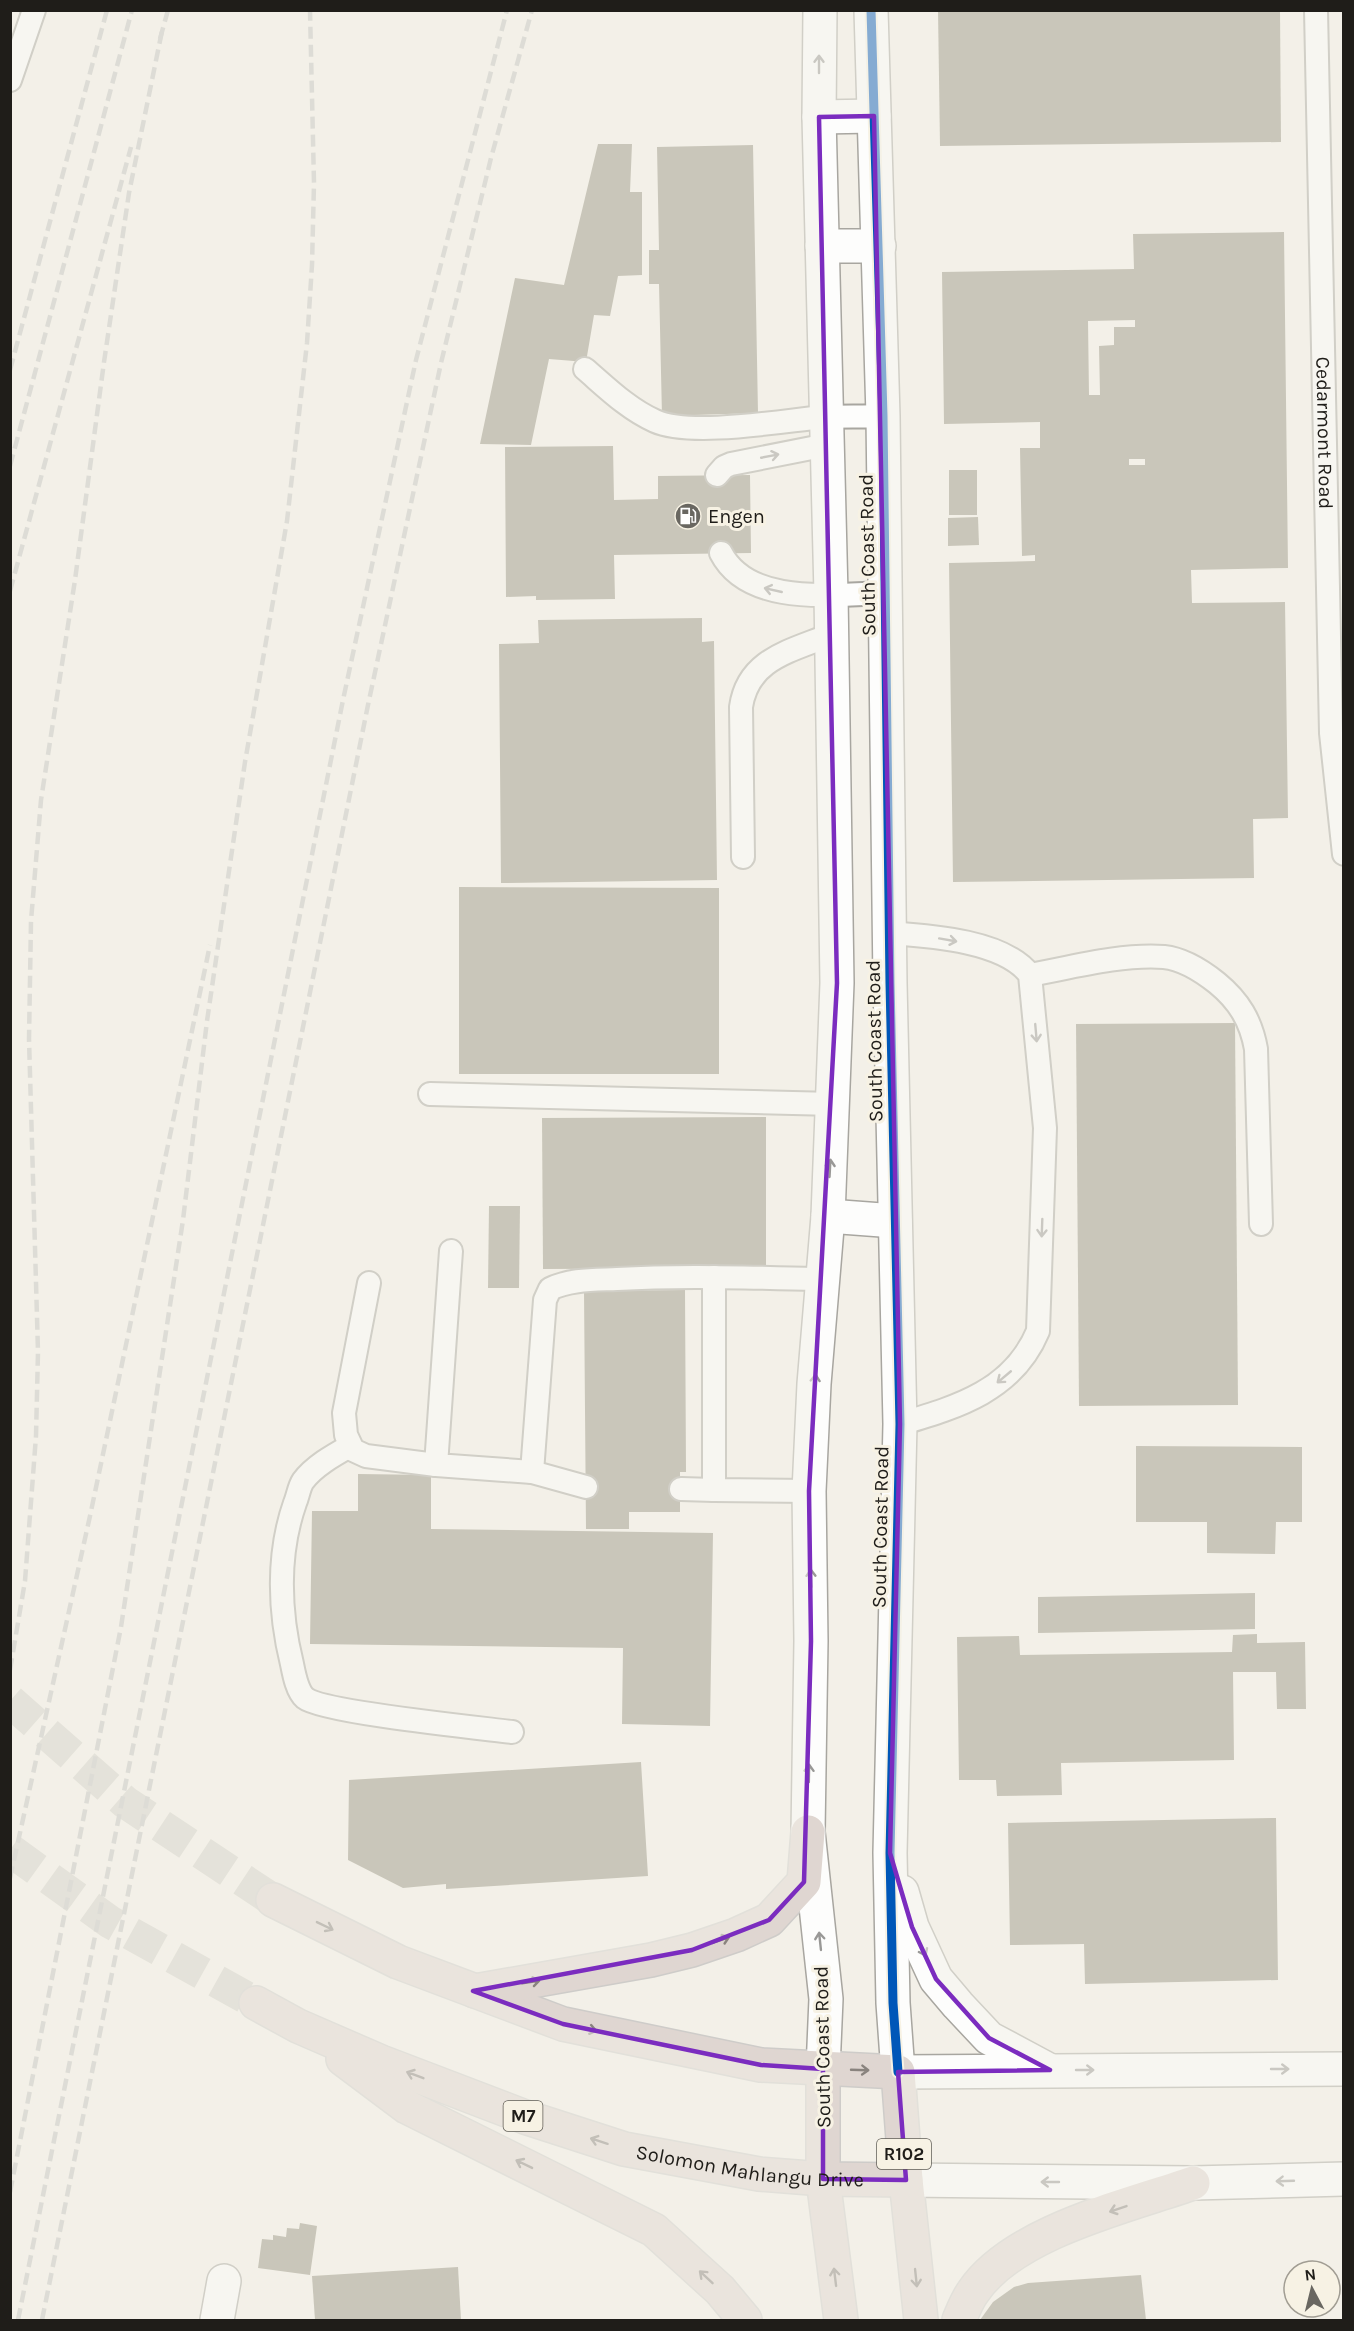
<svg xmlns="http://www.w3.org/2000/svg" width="1354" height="2331" font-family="Karla,sans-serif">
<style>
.building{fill:#989383;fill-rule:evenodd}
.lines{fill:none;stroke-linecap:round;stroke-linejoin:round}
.highway-tunnel{stroke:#d3d0c9;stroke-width:33;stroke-dasharray:33 16;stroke-linecap:butt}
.lane-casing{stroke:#a8a6a0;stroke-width:26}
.street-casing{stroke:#a8a6a0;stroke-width:36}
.secondary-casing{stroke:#a8a6a0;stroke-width:36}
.highway-casing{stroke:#ceccc9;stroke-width:36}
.lane{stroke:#fdfdfc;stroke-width:22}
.street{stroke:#fdfdfc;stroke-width:33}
.secondary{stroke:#fdfdfc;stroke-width:33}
.highway{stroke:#dfd6d1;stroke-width:33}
.rail{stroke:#c4c3c1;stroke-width:4.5;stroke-dasharray:12 6;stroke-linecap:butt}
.cycleway-casing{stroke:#f7f2e4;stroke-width:13}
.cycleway{stroke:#0057b8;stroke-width:9}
.oneway{stroke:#999896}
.oneway2{stroke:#89837e}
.marked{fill:none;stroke:#7b2cbf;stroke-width:4.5;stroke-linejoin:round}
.labels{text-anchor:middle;stroke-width:6;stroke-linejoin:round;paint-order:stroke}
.shield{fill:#f7f2e4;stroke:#605d56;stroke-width:1.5}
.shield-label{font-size:18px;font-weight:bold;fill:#1f1d19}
.street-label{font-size:20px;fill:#1f1d19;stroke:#f7f2e4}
.poi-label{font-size:20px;fill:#1f1d19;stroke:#f7f2e4;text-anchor:start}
</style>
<rect width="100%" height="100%" fill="#f3f0e8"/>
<g class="building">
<polygon points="938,10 1280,10 1281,142 940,146"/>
<polygon points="598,144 632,144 630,192 642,192 642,275 618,276 610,316 594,315 586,362 549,359 531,445 480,444 515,278 564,285"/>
<polygon points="753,145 758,413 662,416 659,284 649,284 649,250 659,250 657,147"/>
<path d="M1284,232L1288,568L1191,570L1192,603L1285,602L1288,818L1253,819L1254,878L953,882L949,563L1035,561V555L1022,556L1020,448H1040V422L944,424L942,272L1134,269L1133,234ZM1135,320V327H1114V345L1099,346L1100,395H1089L1088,321ZM1129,459H1145V465H1129Z"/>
<polygon points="613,446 614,500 658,499 658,476 750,475 751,553 614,555 615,599 536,600 536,596 506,597 505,447"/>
<rect x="949" y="470" width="28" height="45"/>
<polygon points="978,517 979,545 948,546 948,518"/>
<polygon points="702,618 702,642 714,641 717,880 501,883 499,644 539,643 538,620"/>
<polygon points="459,887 719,888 719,1074 459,1074"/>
<polygon points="1235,1023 1238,1405 1079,1406 1076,1024"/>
<polygon points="766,1117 766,1268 543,1269 542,1118"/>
<polygon points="489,1206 520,1206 519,1288 488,1288"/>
<polygon points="685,1290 686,1472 680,1472 680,1512 629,1512 629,1529 586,1529 584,1291"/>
<polygon points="1136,1446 1302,1447 1302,1522 1276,1522 1275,1554 1207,1553 1207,1522 1136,1522"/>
<polygon points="358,1474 431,1475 431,1529 713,1533 710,1726 622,1724 623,1648 310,1644 312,1511 358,1511"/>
<polygon points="1255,1593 1255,1629 1038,1633 1038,1597"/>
<polygon points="1257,1634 1257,1643 1305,1642 1306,1709 1277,1709 1276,1672 1233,1672 1234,1760 1061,1763 1062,1795 997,1796 996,1780 959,1780 957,1637 1019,1636 1020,1655 1232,1652 1233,1635"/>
<polygon points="641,1762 648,1876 446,1889 446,1884 403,1888 348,1860 349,1780"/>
<polygon points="1276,1818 1278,1980 1085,1984 1084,1944 1010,1945 1008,1823"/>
<polygon points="300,2223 317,2226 310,2275 258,2268 262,2239 273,2240 273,2235 286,2237 287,2228 299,2229"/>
<polygon points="458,2267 461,2320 315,2320 312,2276"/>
<polygon points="1141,2275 1146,2320 980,2320 993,2302 1014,2287 1028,2283"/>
</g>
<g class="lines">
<g class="highway-tunnel">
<polyline points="10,1701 125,1802 273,1900"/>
<polyline points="10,1850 110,1922 256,2003"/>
</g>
<defs>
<g id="lane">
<path id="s1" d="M1316,10L1331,733L1344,854"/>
<polyline points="10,80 34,10"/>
<path d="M585,369C606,387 628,409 655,421C691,437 781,421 823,417C843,416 863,417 883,416"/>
<polyline points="717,475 724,467 731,464 827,445"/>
<path d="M721,553C749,607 835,594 886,593"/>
<path d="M743,857L741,707C748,658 792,651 832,634"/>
<path d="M890,933C931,936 1005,941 1030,975L1045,1128L1038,1331C1013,1391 957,1407 900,1424"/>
<path d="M1030,975C1073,967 1120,954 1164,957C1183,959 1202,971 1217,983C1239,1001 1251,1021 1256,1049L1261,1224"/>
<polyline points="430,1094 834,1104"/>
<path d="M451,1251L436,1465L532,1472L545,1300L550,1289C570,1279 595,1280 617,1279C686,1275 755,1278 823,1279"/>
<polyline points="714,1277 714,1490 809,1491"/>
<polyline points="369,1283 344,1413 346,1435 353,1450 366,1456 436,1465"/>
<path d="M350,1446C334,1455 314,1466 303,1481C299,1487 298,1496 295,1503C277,1554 279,1612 292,1664C294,1674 297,1691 305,1698C322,1712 480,1728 512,1732"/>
<polyline points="532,1472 586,1487"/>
<polyline points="681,1489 714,1490"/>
</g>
<polyline id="street" points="217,2320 224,2281"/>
<g id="secondary">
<polyline points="820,10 819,117 831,594 837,983 828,1216 814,1384 809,1491 811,1641 808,1832 826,1999 823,2069"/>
<polyline points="871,10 883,416 890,983 900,1424 890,1853 893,2003 898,2072 1344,2069"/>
<polyline points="819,117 874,116"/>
<polyline points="822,246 879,246"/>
<polyline points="828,1216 895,1221"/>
<polyline points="902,1892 912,1927 936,1979 958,2005 989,2038 1047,2069"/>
<polyline points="906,2180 1193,2183 1344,2179"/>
</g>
<g id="highway">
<polyline points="273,1900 398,1962 563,2024 761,2065 898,2072 906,2180 921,2320"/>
<polyline points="475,1991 651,1960 692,1950 736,1935 769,1920 804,1882 808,1832"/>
<path id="s2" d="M256,2003L298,2026L381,2062L525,2117L624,2149L759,2174L823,2179L906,2180"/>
<polyline points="343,2059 407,2107 654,2230 720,2290 745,2320"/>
<polyline points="823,2069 823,2179 841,2320"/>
<path d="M959,2320C963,2311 967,2300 973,2292C1013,2232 1127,2206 1193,2183"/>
</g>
</defs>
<use href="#lane" class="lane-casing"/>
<use href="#street" class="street-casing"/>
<use href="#secondary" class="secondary-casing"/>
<use href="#highway" class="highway-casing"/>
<use href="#lane" class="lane"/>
<use href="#street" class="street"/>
<use href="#secondary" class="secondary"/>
<use href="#highway" class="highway"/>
<g class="rail">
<polyline points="160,39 168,10"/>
<polyline points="10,370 107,10"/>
<polyline points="10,466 132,10"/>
<polyline points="10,591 131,147"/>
<polyline points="10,1670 25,1581 36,1436 38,1352 29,1039 31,921 41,800 75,580 104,362 129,193 162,31"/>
<polyline points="10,1878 90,1516 210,945"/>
<polyline points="10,2192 121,1627 183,1220 207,1021 245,762 287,521 307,343 312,265 314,183 310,10"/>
<polyline points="18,2320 343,700 416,360 507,10"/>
<polyline points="42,2320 368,705 441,363 491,158 532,10"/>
</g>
<defs>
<polyline id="cycleway" points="871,10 883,416 890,983 900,1424 890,1853 893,2003 898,2072"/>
</defs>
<use href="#cycleway" class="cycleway-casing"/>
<use href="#cycleway" class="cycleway"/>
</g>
<defs><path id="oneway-shaft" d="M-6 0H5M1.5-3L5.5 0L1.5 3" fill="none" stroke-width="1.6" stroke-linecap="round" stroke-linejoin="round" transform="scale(1.5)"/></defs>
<g class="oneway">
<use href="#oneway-shaft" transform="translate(819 64) rotate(-90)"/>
<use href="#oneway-shaft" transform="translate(770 456) rotate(-11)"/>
<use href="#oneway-shaft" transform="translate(773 590) rotate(-167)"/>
<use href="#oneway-shaft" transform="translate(948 940) rotate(10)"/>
<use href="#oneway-shaft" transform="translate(1036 1033) rotate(85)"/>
<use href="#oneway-shaft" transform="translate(830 1168) rotate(-87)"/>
<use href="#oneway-shaft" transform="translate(1042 1228) rotate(92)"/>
<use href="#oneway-shaft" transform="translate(1004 1377) rotate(140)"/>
<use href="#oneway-shaft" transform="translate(815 1383) rotate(-86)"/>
<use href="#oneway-shaft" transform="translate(811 1578) rotate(-91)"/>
<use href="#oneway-shaft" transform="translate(809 1773) rotate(-89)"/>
<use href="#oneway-shaft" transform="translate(820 1941) rotate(-96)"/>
<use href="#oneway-shaft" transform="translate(922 1948) rotate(65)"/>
<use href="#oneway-shaft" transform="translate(1280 2069)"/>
<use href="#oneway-shaft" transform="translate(1085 2070)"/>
<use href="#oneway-shaft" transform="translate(1285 2181) rotate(178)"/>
<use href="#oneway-shaft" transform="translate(1050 2182) rotate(-180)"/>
</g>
<g class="oneway2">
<use href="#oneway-shaft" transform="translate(325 1926) rotate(26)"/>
<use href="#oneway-shaft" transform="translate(721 1940) rotate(-19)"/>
<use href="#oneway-shaft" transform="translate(531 1982) rotate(-9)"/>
<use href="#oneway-shaft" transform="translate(588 2029) rotate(12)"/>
<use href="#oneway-shaft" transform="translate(860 2070) rotate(2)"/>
<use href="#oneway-shaft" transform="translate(415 2075) rotate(-159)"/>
<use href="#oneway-shaft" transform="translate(599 2141) rotate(-162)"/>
<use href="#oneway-shaft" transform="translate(524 2164) rotate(-154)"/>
<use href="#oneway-shaft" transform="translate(1118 2209) rotate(161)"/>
<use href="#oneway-shaft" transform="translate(706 2277) rotate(-137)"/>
<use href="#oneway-shaft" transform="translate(835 2277) rotate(-97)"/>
<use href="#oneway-shaft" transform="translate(916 2278) rotate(84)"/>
</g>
<path d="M0 0H1354V2331H0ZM874,116L900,1424L890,1853L912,1927L936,1979L989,2038L1050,2070L898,2072L906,2180L823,2179V2069L761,2065L563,2024L473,1991L692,1950L769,1920L804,1882L811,1641L809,1491L837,983L819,117Z" fill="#f3f0e8" fill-opacity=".55" fill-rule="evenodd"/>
<path class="marked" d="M874,116L900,1424L890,1853L912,1927L936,1979L989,2038L1050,2070L898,2072L906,2180L823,2179V2069L761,2065L563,2024L473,1991L692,1950L769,1920L804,1882L811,1641L809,1491L837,983L819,117Z"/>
<defs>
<symbol id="fuel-disc" viewBox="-11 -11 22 22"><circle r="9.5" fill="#696761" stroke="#f7f2e4"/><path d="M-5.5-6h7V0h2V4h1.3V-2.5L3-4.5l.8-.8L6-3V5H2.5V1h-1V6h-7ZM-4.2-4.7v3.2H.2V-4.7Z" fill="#fff"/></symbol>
</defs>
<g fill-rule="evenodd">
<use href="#fuel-disc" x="673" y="501" width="30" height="30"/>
</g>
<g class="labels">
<g class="shield">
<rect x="503.5" y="2101" width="39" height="30" rx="4.5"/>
<rect x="877" y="2139" width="54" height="30" rx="4.5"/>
</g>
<g class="shield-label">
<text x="523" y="2122">M7</text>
<text x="904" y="2160">R102</text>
</g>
<g class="street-label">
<text dy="7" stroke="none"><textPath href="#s1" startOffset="423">Cedarmont Road</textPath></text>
<text transform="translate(867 555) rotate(-91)" y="7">South Coast Road</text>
<text transform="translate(874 1041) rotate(-91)" y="7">South Coast Road</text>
<text transform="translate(880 1527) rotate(-89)" y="7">South Coast Road</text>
<text transform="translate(822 2047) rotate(-91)" y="7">South Coast Road</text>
<text dy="7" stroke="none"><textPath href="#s2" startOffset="524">Solomon Mahlangu Drive</textPath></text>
</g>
<g class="poi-label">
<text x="708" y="523">Engen</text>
</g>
</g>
<rect width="1354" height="2331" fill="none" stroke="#1f1d19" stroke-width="24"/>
<g transform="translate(1312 2289) rotate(353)"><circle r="28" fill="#f7f2e4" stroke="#a19d93" stroke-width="1.5"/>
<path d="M0-4.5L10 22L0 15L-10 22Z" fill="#696761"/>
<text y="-9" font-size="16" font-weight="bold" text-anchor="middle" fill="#1f1d19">N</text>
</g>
</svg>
